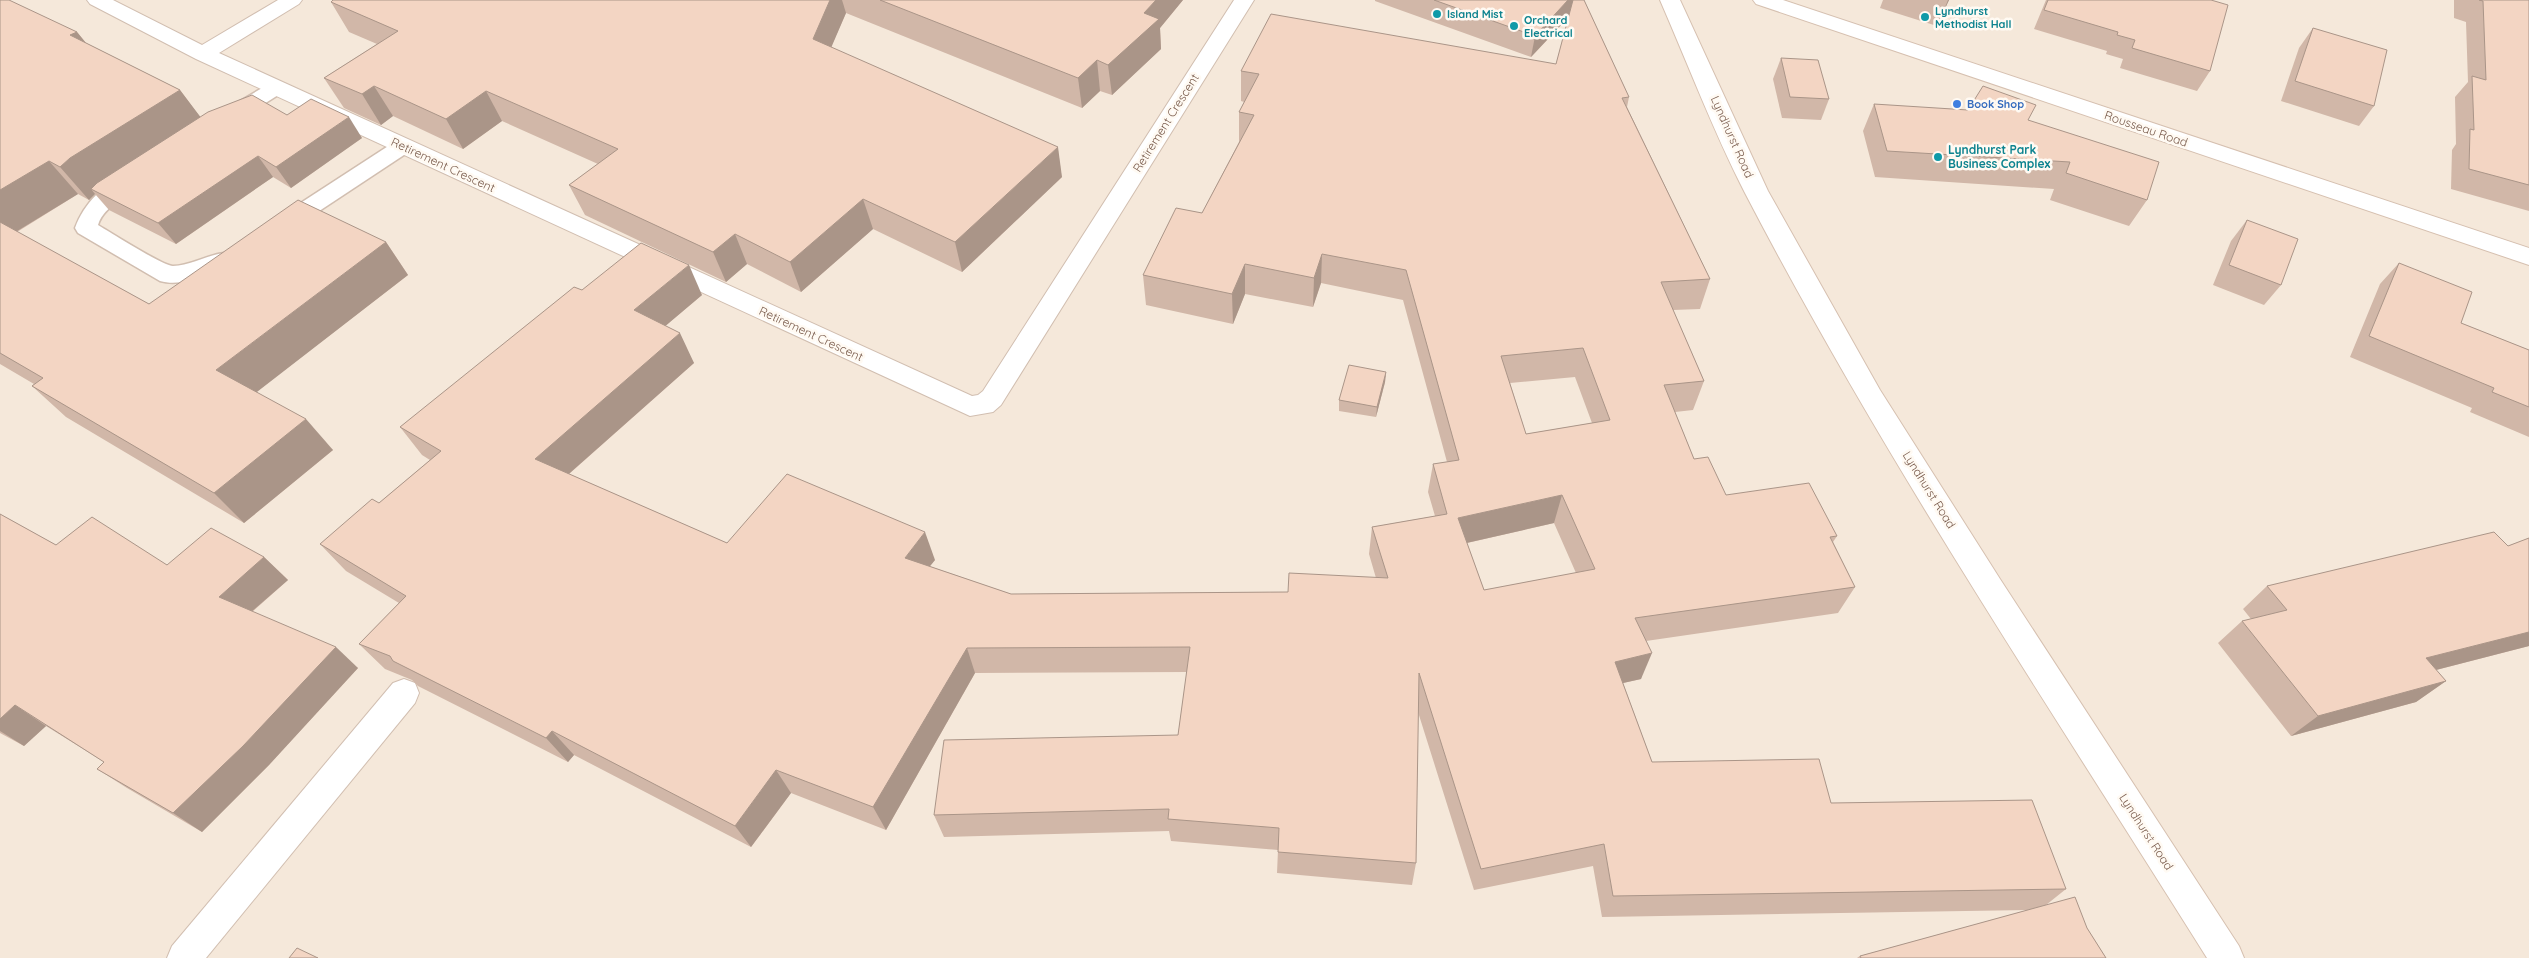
<svg xmlns="http://www.w3.org/2000/svg" width="2529" height="958" font-family="Quicksand,sans-serif">
<style>
.residential{fill:#f5e8da}
.lines{fill:none;stroke-linecap:round;stroke-linejoin:round}
.lane-casing{stroke:#d1beb0;stroke-width:3}
.street-casing{stroke:#d1beb0;stroke-width:2}
.secondary-casing{stroke:#d6c0b0;stroke-width:2}
.lane{fill:#fff;fill-rule:evenodd}
.street{fill:#fff;fill-rule:evenodd}
.secondary{fill:#fff;fill-rule:evenodd}
.wall{fill:#d1b7a8;fill-rule:evenodd}
.shaded-wall{fill:#aa9588}
.building{fill:#f3d5c3;stroke:#aa9588;fill-rule:evenodd}
.culture-dot{fill:#0f9aa8;stroke:#fffaf3;stroke-width:2}
.shop-dot{fill:#3f7fe0;stroke:#fffaf3;stroke-width:2}
.labels{text-anchor:middle;stroke-width:5;stroke-linejoin:round;paint-order:stroke}
.far-culture-label{font-size:11px;font-weight:bold;fill:#0d838f;stroke:#fffaf3;text-anchor:start}
.far-shop-label{font-size:11px;font-weight:bold;fill:#366cbe;stroke:#fffaf3;text-anchor:start}
.street-label{font-size:12px;fill:#7a5c4d;stroke:#fffaf3}
.culture-label{font-size:12px;font-weight:bold;fill:#0d838f;stroke:#fffaf3;text-anchor:start}
</style>
<rect width="100%" height="100%" fill="#fdf6ec"/>
<rect class="residential" x="0" y="0" width="2529" height="958"/>
<g class="lines">
<defs>
<g id="lane">
<polygon points="276,82 283,84 286,88 283,92 237,121 230,122 223,121 220,116 223,111 269,84"/>
<polygon points="403,139 410,141 413,146 410,151 292,229 284,231 276,229 273,224 276,219 396,141"/>
<path d="M129,175L136,177L139,182C129,200 105,203 98,225C110,232 163,266 173,266C194,266 217,248 237,254L240,259L237,264C214,272 184,288 160,281L78,233L75,228C84,204 104,182 129,175Z"/>
</g>
<g id="street">
<polygon points="87,0 113,0 202,45 278,0 302,0 299,4 219,53 972,396 978,395 983,391 1234,0 1254,0 1001,405 993,412 970,416 196,59 90,4"/>
<polygon points="404,679 415,683 419,693 415,703 206,958 167,958 172,946 393,683"/>
</g>
<g id="secondary">
<path d="M1660,0H1680L1768,191L1880,390L2000,579L2239,946L2244,958H2207C2049,706 1882,457 1745,193C1713,131 1688,64 1660,0Z"/>
<polygon points="1753,0 1783,0 2529,248 2529,265 1756,4"/>
</g>
</defs>
<use href="#lane" class="lane-casing"/>
<use href="#street" class="street-casing"/>
<use href="#secondary" class="secondary-casing"/>
<use href="#lane" class="lane"/>
<use href="#street" class="street"/>
<use href="#secondary" class="secondary"/>
</g>
<g class="wall">
<polygon points="0,0 77,32 86,43 180,90 200,117 287,115 362,138 291,188 273,177 176,244 109,210 95,194 89,200 78,194 17,232 149,304 386,242 408,275 256,392 333,450 244,523 66,417 32,386 34,384 0,364"/>
<polygon points="333,0 1183,0 1160,28 1161,49 1112,95 1100,91 1082,108 846,13 831,47 1062,177 962,272 873,229 801,292 747,264 726,282 585,215 569,185 598,164 502,121 463,149 393,116 381,125 344,108 324,78 377,44 349,32 331,2"/>
<path d="M1375,0H1584L1629,97L1627,107L1710,279L1700,309L1673,310L1704,381L1693,410L1675,412L1694,459L1726,495L1837,536L1833,542L1855,587L1838,613L1646,641L1641,679L1623,683L1652,762L1831,803L2066,889L2046,905L2087,928L2106,958H1857L1860,956L2028,910L1602,917L1593,866L1474,890L1418,712L1416,863L1412,885L1277,873L1278,850L1171,841L1169,831L944,837L934,815L1178,735L1187,672L975,673L886,830L791,793L751,847L574,755L568,762L418,686L412,680L385,669L359,644L399,603L346,571L320,544L379,503L430,460L422,455L400,427L582,290L702,295L665,326L694,363L569,474L727,543L935,560L929,566L1011,594L1288,592L1376,578L1369,554L1372,527L1435,516L1428,492L1433,464L1447,462L1403,300L1321,283L1313,307L1245,294L1233,324L1146,305L1143,275L1202,213L1239,142V112L1244,102L1241,101V71L1556,64L1569,17L1531,57L1375,1ZM1575,377L1592,423L1526,434L1510,383ZM1554,523L1576,573L1484,590L1467,543Z"/>
<polygon points="1883,0 1949,0 1937,26 1880,8"/>
<polygon points="2046,0 2211,0 2210,71 2197,91 2120,68 2123,59 2106,54 2107,51 2034,29"/>
<polygon points="2454,0 2529,0 2529,211 2451,189 2452,150 2456,144 2455,97 2468,82 2466,22 2454,18"/>
<polygon points="2313,28 2374,106 2359,126 2281,101 2299,48"/>
<polygon points="1781,58 1829,99 1821,120 1782,118 1773,79"/>
<polygon points="1874,104 2028,120 2147,200 2129,226 2050,200 2054,189 1875,177 1863,131"/>
<polygon points="2247,220 2281,285 2264,305 2213,285 2231,241"/>
<polygon points="2399,263 2461,323 2529,350 2529,437 2470,412 2472,408 2350,357 2380,284"/>
<polygon points="1386,372 1385,382 1376,417 1339,411 1339,400"/>
<polygon points="0,514 56,545 167,565 264,557 288,580 252,612 358,668 269,765 202,832 127,788 97,769 104,762 46,726 24,746 0,733"/>
<polygon points="2529,538 2529,646 2436,670 2446,681 2416,702 2291,736 2218,643 2242,621 2251,619 2243,609 2267,586 2508,546"/>
</g>
<g class="shaded-wall">
<polygon points="830,0 842,0 846,13 822,69 813,39"/>
<polygon points="1156,0 1183,0 1160,28 1161,49 1112,95 1108,65 1144,13"/>
<polygon points="1568,0 1578,0 1576,9 1531,57 1535,36"/>
<polygon points="1948,0 1949,0 1937,26"/>
<polygon points="77,32 103,64 70,35"/>
<polygon points="1097,60 1100,91 1082,108 1078,78"/>
<polygon points="374,86 393,116 381,125 362,94"/>
<polygon points="180,90 205,123 91,189 95,194 89,200 60,167 70,158"/>
<polygon points="486,91 502,121 463,149 446,119"/>
<polygon points="349,117 362,138 291,188 276,167"/>
<polygon points="1058,147 1062,177 962,272 955,242"/>
<polygon points="258,156 273,177 176,244 158,223"/>
<polygon points="49,161 78,194 4,239 0,235 0,190"/>
<polygon points="863,199 873,229 801,292 790,262"/>
<polygon points="735,234 747,264 726,282 713,252"/>
<polygon points="386,242 408,275 244,402 216,370"/>
<polygon points="1322,254 1321,283 1313,307 1314,278"/>
<polygon points="1245,264 1245,294 1233,324 1232,294"/>
<polygon points="689,265 702,295 650,339 634,310"/>
<polygon points="680,333 694,363 554,487 535,459"/>
<polygon points="1386,372 1385,382 1376,417 1377,407"/>
<polygon points="306,419 333,450 244,523 214,493"/>
<polygon points="1562,495 1554,523 1453,546 1458,518"/>
<polygon points="925,532 935,560 915,585 905,558"/>
<polygon points="264,557 288,580 243,619 219,597"/>
<polygon points="2529,632 2529,646 2397,680 2426,658"/>
<polygon points="336,647 358,668 269,765 202,832 173,813"/>
<polygon points="967,648 975,673 886,830 873,807"/>
<polygon points="1652,653 1641,679 1605,687 1615,662"/>
<polygon points="2446,681 2416,702 2291,736 2318,716"/>
<polygon points="15,705 46,726 24,746 0,731 0,719"/>
<polygon points="552,731 574,755 568,762 546,738"/>
<polygon points="776,770 791,793 751,847 735,826"/>
</g>
<g class="building">
<polygon points="0,0 9,0 77,32 70,35 180,90 70,158 60,167 49,161 0,190"/>
<polygon points="333,0 830,0 813,39 1058,147 955,242 863,199 790,262 735,234 713,252 569,185 618,149 486,91 446,119 374,86 362,94 324,78 398,31 331,2"/>
<polygon points="880,0 1156,0 1144,13 1159,19 1108,65 1097,60 1078,78"/>
<polygon points="1434,0 1568,0 1535,36"/>
<path d="M1573,0H1584L1629,97L1622,98L1710,279L1661,282L1704,381L1664,385L1694,459L1708,457L1726,495L1809,483L1837,536L1830,537L1855,587L1635,618L1652,653L1615,662L1652,762L1819,759L1831,803L2032,800L2066,889L1613,896L1604,844L1481,869L1419,673L1416,863L1278,852L1279,828L1168,819L1169,809L934,815L944,740L1178,735L1190,647L967,648L873,807L776,770L735,826L552,731L546,738L393,661L390,656L359,644L406,596L320,544L372,499L379,503L441,451L400,427L574,287L582,290L641,243L689,265L634,310L680,333L535,459L727,543L787,474L925,532L905,558L1011,594L1288,592L1289,573L1388,578L1372,527L1447,514L1433,464L1459,460L1406,270L1322,254L1314,278L1245,264L1232,294L1143,275L1176,208L1202,213L1254,115L1239,112L1259,74L1241,71L1271,14L1556,64ZM1583,348L1610,420L1526,434L1501,356ZM1562,495L1595,569L1484,590L1458,518Z"/>
<polygon points="2048,0 2211,0 2228,5 2210,71 2132,48 2135,40 2117,35 2118,32 2044,10"/>
<polygon points="2479,0 2529,0 2529,185 2469,169 2470,129 2474,130 2472,76 2486,80 2483,1"/>
<polygon points="2313,28 2387,50 2374,106 2295,81"/>
<polygon points="1781,58 1818,60 1829,99 1790,97"/>
<polygon points="1983,86 2036,105 2028,120 2159,162 2147,200 2066,173 2070,162 1887,151 1874,104 1968,110"/>
<polygon points="252,95 287,115 311,99 349,117 276,167 258,156 158,223 91,189 97,183 208,112"/>
<polygon points="298,200 386,242 216,370 306,419 214,493 32,386 43,378 0,353 0,222 149,304"/>
<polygon points="2247,220 2298,239 2281,285 2229,265"/>
<polygon points="2399,263 2472,292 2461,323 2529,350 2529,407 2492,392 2494,388 2369,336"/>
<polygon points="1349,365 1386,372 1377,407 1339,400"/>
<polygon points="0,514 56,545 92,517 167,565 211,528 264,557 219,597 336,647 243,746 173,813 97,769 104,762 15,705 0,719"/>
<polygon points="2494,532 2508,546 2529,538 2529,632 2426,658 2446,681 2318,716 2242,621 2287,610 2267,586"/>
<polygon points="2075,897 2087,928 2106,958 1861,958 1860,956"/>
<polygon points="297,948 318,958 289,958"/>
</g>
<g class="culture-dot">
<circle cx="1437" cy="14" r="5"/>
<circle cx="1925" cy="17" r="5"/>
<circle cx="1514" cy="26" r="5"/>
<circle cx="1938" cy="157" r="5"/>
</g>
<circle class="shop-dot" cx="1957" cy="104" r="5"/>
<g class="labels">
<g class="far-culture-label">
<text x="1935" y="15">Lyndhurst<tspan x="1935" dy="13">Methodist Hall</tspan></text>
<text x="1447" y="18">Island Mist</text>
<text x="1524" y="24">Orchard<tspan x="1524" dy="13">Electrical</tspan></text>
</g>
<g class="far-shop-label">
<text x="1967" y="108">Book Shop</text>
</g>
<g class="street-label">
<text transform="translate(1166 123) rotate(-58)" y="4">Retirement Crescent</text>
<text transform="translate(2146 129) rotate(19)" y="4">Rousseau Road</text>
<text transform="translate(1732 137) rotate(66)" y="4">Lyndhurst Road</text>
<text transform="translate(443 165) rotate(25)" y="4">Retirement Crescent</text>
<text transform="translate(811 334) rotate(25)" y="4">Retirement Crescent</text>
<text transform="translate(1929 490) rotate(58)" y="4">Lyndhurst Road</text>
<text transform="translate(2146 832) rotate(57)" y="4">Lyndhurst Road</text>
</g>
<g class="culture-label">
<text x="1948" y="154">Lyndhurst Park<tspan x="1948" dy="14">Business Complex</tspan></text>
</g>
</g>
</svg>
